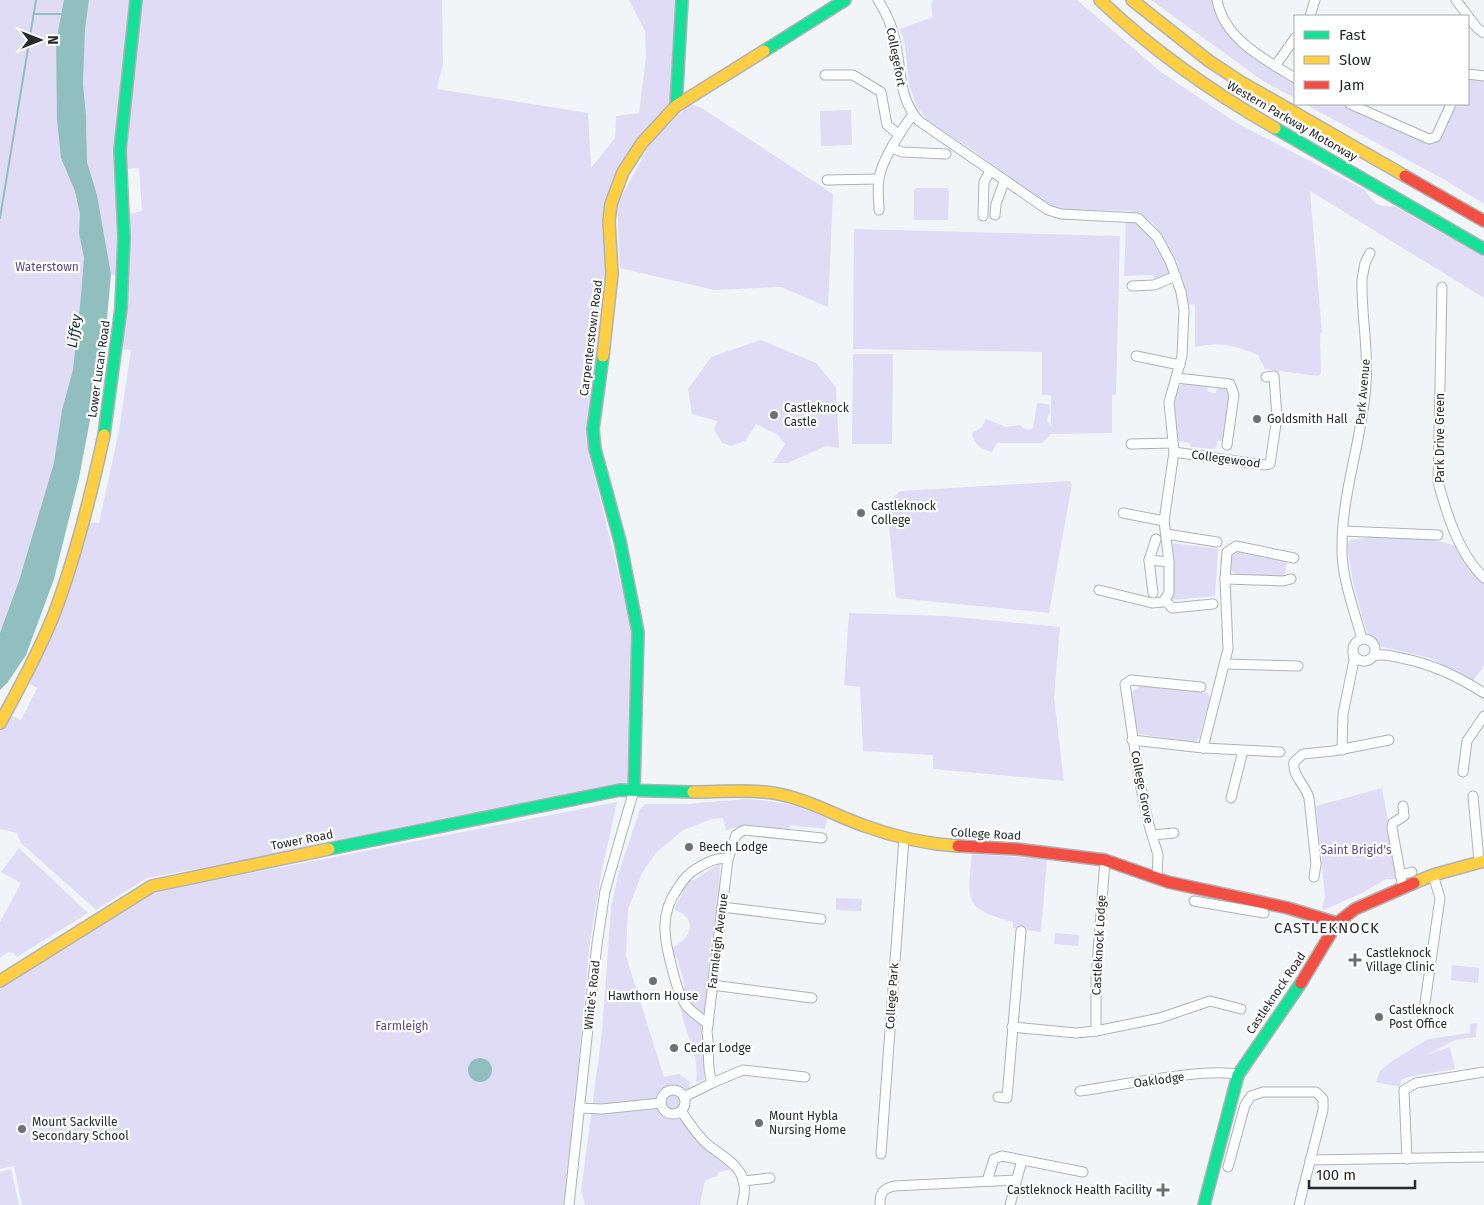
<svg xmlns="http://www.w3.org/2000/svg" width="1484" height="1205" font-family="'Fira Sans',sans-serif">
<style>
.green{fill:#e0dcf5}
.water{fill:#91bebf}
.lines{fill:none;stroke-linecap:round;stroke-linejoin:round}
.stream{stroke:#91bebf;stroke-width:2}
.street-casing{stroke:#afb2b4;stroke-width:11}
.fast-casing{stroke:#afb2b4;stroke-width:14}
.slow-casing{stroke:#afb2b4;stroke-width:14}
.jam-casing{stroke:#afb2b4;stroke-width:14}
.street{stroke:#fdfefe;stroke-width:9}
.fast{stroke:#16e098;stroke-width:11}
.slow{stroke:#ffcf43;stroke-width:11}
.jam{stroke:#f24e42;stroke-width:11}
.poi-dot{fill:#6e7073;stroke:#fff;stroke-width:2}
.labels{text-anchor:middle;stroke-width:4.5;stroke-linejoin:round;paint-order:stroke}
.street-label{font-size:12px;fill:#27292b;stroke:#fff}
.park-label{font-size:12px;fill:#584882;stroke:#fff}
.poi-label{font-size:12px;fill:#27292b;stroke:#fff;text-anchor:start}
.water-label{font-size:14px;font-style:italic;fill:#113132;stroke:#fff}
.quarter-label{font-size:15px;letter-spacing:1px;fill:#27292b;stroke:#fff}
</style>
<rect width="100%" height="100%" fill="#f2f5f8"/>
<g class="green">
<polygon points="0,0 76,0 73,14 94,274 51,535 0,633"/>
<polygon points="89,0 131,0 118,278 111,274 97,195 87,162 86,115 83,83 85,30"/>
<polygon points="140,0 442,0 443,63 437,89 588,113 591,168 615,138 616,116 639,113 646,57 645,31 629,0 675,0 673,104 622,168 607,275 589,453 633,633 627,783 285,853 147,878 96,910 21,843 17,833 0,829 0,730 10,715 21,720 37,688 26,682 86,522 99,523 119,431 131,350 121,349 128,214 142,211 139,168 124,169 126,118"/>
<path d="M933,0H1077L1161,72L1235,122L1365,190C1373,203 1379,208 1394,206L1484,257V298L1310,191L1322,332L1320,333L1321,374L1318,376L1265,369L1258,355C1233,345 1222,342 1195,347V304L1188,305L1177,262L1153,223L1143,216L1130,211L1053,209L970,148L928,121L917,107L909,85L905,45L900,29L933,17L931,6Z"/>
<polygon points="1151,0 1214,0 1223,26 1295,78 1295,98 1263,81"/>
<polygon points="1471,77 1484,79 1484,204 1443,179 1305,104 1343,104 1414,135 1442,135 1456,104 1468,104 1468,80"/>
<polygon points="689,104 700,107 833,194 828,307 781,287 714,290 620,268 617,205 650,144"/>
<polygon points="851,110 852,145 821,146 820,111"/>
<polygon points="916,188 947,188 949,191 948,220 914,220 914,190"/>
<path d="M1126,220C1151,222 1160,251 1171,270L1169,274L1155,280L1153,275L1124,276Z"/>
<path d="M854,229L1120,236L1116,395H1112V433L1051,434L1042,443H997L992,452C982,449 973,445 972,433L982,427L986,419L1006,427L1019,425L1028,430L1033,428L1037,403L1049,404L1050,412L1047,420L1051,426V395H1042V352L853,349Z"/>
<polygon points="761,340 816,363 836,387 839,448 826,446 788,463 773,463 785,444 778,435 756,424 746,440 732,446 722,443 714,429 717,421 692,414 688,389 711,357"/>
<polygon points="853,354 893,354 892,444 852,444"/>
<path d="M1185,382L1206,384L1208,392L1215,393L1220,385H1225L1231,391L1224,440L1218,441L1215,449L1191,447L1189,443L1178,441C1175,425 1167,392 1185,382Z"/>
<polygon points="1069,481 1072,484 1049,613 896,598 887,504 900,491"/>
<path d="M1372,537C1400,538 1433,536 1460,548L1467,565L1484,584V666L1473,681L1430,658L1379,646L1368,636L1353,583L1347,545L1350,540Z"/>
<polygon points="1173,543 1218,549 1215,596 1172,600"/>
<path d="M1236,550L1287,560L1285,577C1269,577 1237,582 1227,566L1231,554Z"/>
<polygon points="849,613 946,616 1060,627 1054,698 1064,781 933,769 933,755 863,751 860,687 844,685"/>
<polygon points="1140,686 1208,693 1210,698 1199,738 1195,742 1139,734 1136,730 1132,692"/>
<polygon points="1382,788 1399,879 1386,879 1364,892 1324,910 1322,908 1325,897 1316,806"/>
<path d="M746,799C776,801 801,804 827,819L825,829L791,825L789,829L746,825L726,830L723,818L712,819L683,830L656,853L642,873L628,909L626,956L664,1077L679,1074L690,1082C688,1098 684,1125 696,1138C706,1150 720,1157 730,1170L718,1172V1176L705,1180L700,1205H585L581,1191L602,1032L611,908L618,875L640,809L646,804H687Z"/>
<polygon points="617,802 601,875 590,942 565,1205 22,1205 14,1166 0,1169 0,988 154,892"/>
<polygon points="19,848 88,913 17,957 13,953 8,952 0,958 0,922 21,883 1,872"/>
<path d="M972,854L1047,859L1041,932L1013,928V922C964,909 967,902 972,854Z"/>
<path d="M720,863L719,900L703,1030L704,1080L696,1082C700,1056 685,1034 681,1009C679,1001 685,995 683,987L685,986L677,958H674L671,948C683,944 698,927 685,916C683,913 677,911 674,909L683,892L681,891L690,880H694Z"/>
<polygon points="836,898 862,899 861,911 836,910"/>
<polygon points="1055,933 1079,935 1078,946 1054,944"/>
<polygon points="1452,965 1479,968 1478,983 1451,980"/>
<polygon points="1477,1023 1476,1037 1455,1040 1427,1055 1450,1047 1455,1069 1408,1077 1401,1080 1400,1087 1376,1082 1380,1071 1392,1061 1428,1039 1470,1033 1470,1024"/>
<polygon points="11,1169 19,1205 0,1205 0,1172"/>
</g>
<g class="water">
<polygon points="64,0 89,0 85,30 83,83 86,115 87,162 97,195 111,274 105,341 79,478 54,579 26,655 8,682 0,690 0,633 19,581 54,463 62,410 73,370 81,296 84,258 79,233 80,214 75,191 61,158 57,119 56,42"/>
<circle cx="480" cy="1070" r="12"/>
</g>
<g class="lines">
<g class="stream">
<polyline points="34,14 61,14"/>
<polyline points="0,218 36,0"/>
</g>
<defs>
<g id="street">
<path d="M878,0C885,11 891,23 894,36C902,66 897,97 919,121L1048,210L1061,214L1138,218L1157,237L1170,261L1181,292L1184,310L1182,356L1169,402L1174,452L1164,521L1169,562V593L1163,602L1152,603L1099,590"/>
<path d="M1217,0C1224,39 1264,59 1295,78"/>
<polyline points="1456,0 1477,28 1484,33"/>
<polyline points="1310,16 1315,0"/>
<polyline points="1275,66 1295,38"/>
<polyline points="1468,74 1484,76"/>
<polyline points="825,75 853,75 881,92 887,125 898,134"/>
<polyline points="1350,104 1429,139 1436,137 1451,104"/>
<polyline points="892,148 902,152 946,154"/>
<polyline points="827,180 878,179"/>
<path d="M879,210C879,200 877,189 879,179C881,161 902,129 913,114"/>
<polyline points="995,215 996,204 1004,182"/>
<polyline points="983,216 984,182 990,171"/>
<polyline points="1132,286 1154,285 1176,276"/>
<path d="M1442,287L1438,482C1447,515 1459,554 1484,578"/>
<polyline points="1136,356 1180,365"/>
<polyline points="1177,378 1230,384 1234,395 1227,445"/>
<polyline points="1131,444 1173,443"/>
<polyline points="1174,452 1264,465 1270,464 1277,417 1274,376 1266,377"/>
<polyline points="1123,513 1164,521"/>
<polyline points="1343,531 1438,535"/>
<polyline points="1166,534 1217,542"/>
<polyline points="1149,560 1169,562"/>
<polyline points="1291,579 1283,581 1225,579 1227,552 1236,546 1294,558"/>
<polyline points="1153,593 1149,560 1156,539"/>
<polyline points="1165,600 1172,608 1213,604"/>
<circle cx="1364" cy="650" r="11"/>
<path d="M1362,639C1354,609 1341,577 1342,546C1342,492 1362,440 1366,385C1369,350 1361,315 1362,279L1365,263L1370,253"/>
<path d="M1374,656C1383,653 1392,656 1401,658C1432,664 1457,676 1484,693"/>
<polyline points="1225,664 1298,666"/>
<polyline points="1132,740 1203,748 1280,752"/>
<polyline points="1203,748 1228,649 1225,579"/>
<polyline points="1342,750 1343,714 1354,660 1353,653"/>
<polyline points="1463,772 1467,741 1484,716"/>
<polyline points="1473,796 1479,861"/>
<polyline points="1231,798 1243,751"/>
<polyline points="1403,806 1404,816 1393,823 1392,828 1403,888"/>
<polyline points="1152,835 1174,833"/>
<polyline points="1400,875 1412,872"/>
<path d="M1314,877L1316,864L1309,798C1305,784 1292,776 1294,762L1303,754L1333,751L1389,740"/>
<polyline points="1157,878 1158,855 1149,825 1139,779 1125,684 1131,680 1201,687"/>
<polyline points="1194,901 1264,913"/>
<polyline points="722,907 821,919"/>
<polyline points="712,985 812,998"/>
<path d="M708,1024C699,1017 691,1012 685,1004C678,994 675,980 672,968C664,939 659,914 678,888C683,880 688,873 696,869C706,863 715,857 728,859"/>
<polyline points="1422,1024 1440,898 1433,875"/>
<polyline points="1012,1027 1076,1033 1096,1031 1160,1018 1210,1001 1241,1009"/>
<polyline points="1096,1031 1096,979 1105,860"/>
<polyline points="712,1083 743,1070 805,1077"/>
<circle cx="673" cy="1102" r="12"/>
<path d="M1080,1091C1113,1087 1211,1066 1238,1075"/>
<path d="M684,1097L712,1083C706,1067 710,1049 707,1032L728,859L736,835L744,830L822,838"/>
<polyline points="998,1097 1007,1098 1021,931"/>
<polyline points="579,1108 602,1109 661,1103"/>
<path d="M681,1111C689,1122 696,1134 707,1144C730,1162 752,1170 742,1205"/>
<polyline points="881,1154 904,838"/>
<polyline points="1407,1159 1404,1090 1416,1083 1484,1072"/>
<polyline points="1310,1160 1484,1157"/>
<polyline points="1228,1167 1245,1105 1251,1096 1263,1092 1316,1092 1323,1099 1323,1110 1299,1205"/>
<polyline points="743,1181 770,1178"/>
<polyline points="987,1181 994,1159 1002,1156 1083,1172"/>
<polyline points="569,1205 597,944 605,891 634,790"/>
<path d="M880,1205C880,1193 882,1189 894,1186L1016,1180"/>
<polyline points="1010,1205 1022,1160"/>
</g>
<g id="fast">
<polyline points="764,51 845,0"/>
<polyline points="676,106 682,0"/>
<polyline points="1275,128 1484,249"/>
<polyline points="603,356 593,429 595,449 620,541 638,632 634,790"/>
<polyline points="104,435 121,308 124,237 120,150 136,0"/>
<polyline points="329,849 620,790 693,792"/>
<polyline points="1204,1205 1238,1075 1301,983"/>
</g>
<g id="slow">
<path d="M1100,0C1153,51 1212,92 1275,128"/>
<polyline points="1132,0 1209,61 1241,82 1405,176"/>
<polyline points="603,356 612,274 609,221 611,204 623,172 642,143 676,106 764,51"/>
<path d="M0,723C20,687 39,652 54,614C76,556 91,495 104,435"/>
<path d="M693,792C723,792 757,788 787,796C816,803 838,817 865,826C895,837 926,844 958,846"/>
<polyline points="1414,883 1433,875 1484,861"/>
<polyline points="0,981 152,886 329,849"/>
</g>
<g id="jam">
<polyline points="1405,176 1484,221"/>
<polyline points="958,846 1016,849 1105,860 1168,882 1288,908 1337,923"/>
<polyline points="1301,983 1337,923 1355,909 1414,883"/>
</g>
</defs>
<use href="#street" class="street-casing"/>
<use href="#fast" class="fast-casing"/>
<use href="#slow" class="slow-casing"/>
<use href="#jam" class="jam-casing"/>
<use href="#street" class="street"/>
<use href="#fast" class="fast"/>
<use href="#slow" class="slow"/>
<use href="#jam" class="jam"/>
</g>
<g class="poi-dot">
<circle cx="774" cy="415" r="5"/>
<circle cx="1257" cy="419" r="5"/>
<circle cx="861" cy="513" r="5"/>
<circle cx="689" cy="847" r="5"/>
<path d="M1352.5 952.5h5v5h5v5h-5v5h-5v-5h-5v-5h5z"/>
<circle cx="653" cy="981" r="5"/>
<circle cx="1379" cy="1017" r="5"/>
<circle cx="674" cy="1048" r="5"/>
<circle cx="759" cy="1123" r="5"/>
<circle cx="22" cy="1129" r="5"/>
<path d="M1160.5 1182.5h5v5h5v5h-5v5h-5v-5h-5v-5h5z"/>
</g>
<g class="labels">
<g class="street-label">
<text transform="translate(896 57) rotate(79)" y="4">Collegefort</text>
<text transform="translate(1292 121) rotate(30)" y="4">Western Parkway Motorway</text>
<text transform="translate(591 338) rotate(-83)" y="4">Carpenterstown Road</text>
<text transform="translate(99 369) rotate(-82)" y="4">Lower Lucan Road</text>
<text transform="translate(1363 392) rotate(-85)" y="4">Park Avenue</text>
<text transform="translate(1440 438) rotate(-90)" y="4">Park Drive Green</text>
<text transform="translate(1226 459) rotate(8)" y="4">Collegewood</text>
<text transform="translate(1142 787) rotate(79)" y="4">College Grove</text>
<text transform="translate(986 834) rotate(3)" y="4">College Road</text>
<text transform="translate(302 840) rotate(-11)" y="4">Tower Road</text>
<text transform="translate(718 941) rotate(-83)" y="4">Farmleigh Avenue</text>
<text transform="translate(1099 945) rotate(-87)" y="4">Castleknock Lodge</text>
<text transform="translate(1276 993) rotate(-56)" y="4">Castleknock Road</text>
<text transform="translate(592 995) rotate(-84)" y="4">White's Road</text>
<text transform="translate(892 996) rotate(-86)" y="4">College Park</text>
<text transform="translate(1159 1080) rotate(-8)" y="4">Oaklodge</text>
</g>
<g class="park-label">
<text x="47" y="271">Waterstown</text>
<text x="1356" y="854">Saint Brigid's</text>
<text x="402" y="1030">Farmleigh</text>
</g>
<g class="poi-label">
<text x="784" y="412">Castleknock<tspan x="784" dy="14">Castle</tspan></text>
<text x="1267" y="423">Goldsmith Hall</text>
<text x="871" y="510">Castleknock<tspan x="871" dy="14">College</tspan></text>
<text x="699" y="851">Beech Lodge</text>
<text x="1366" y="957">Castleknock<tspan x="1366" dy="14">Village Clinic</tspan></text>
<text x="653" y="1000" text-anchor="middle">Hawthorn House</text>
<text x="1389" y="1014">Castleknock<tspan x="1389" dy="14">Post Office</tspan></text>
<text x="684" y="1052">Cedar Lodge</text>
<text x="769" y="1120">Mount Hybla<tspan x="769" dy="14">Nursing Home</tspan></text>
<text x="32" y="1126">Mount Sackville<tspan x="32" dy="14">Secondary School</tspan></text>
<text x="1152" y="1194" text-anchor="end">Castleknock Health Facility</text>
</g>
<g class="water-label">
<text transform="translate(74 331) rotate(-82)" y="5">Liffey</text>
</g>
<g class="quarter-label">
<text x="1327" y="933">CASTLEKNOCK</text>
</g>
</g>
<rect x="1294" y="15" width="175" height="90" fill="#ffffff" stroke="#a9a9aa"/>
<rect x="1304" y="31" width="25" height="8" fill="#16e098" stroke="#a9a9aa"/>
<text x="1339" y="40" font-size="15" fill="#27292b">Fast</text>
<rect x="1304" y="56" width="25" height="8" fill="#ffcf43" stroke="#a9a9aa"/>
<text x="1339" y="65" font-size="15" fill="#27292b">Slow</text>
<rect x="1304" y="81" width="25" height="8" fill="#f24e42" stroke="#a9a9aa"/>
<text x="1339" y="90" font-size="15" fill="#27292b">Jam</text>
<g transform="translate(40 40) rotate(90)" stroke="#ffffff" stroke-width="4" paint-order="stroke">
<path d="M0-4L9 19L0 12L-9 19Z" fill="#27292b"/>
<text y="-8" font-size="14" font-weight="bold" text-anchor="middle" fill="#27292b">N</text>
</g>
<path d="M1309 1180v8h106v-8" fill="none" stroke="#27292b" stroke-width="2.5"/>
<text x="1316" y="1180" font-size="15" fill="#27292b" stroke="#ffffff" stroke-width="4" paint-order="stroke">100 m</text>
</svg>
